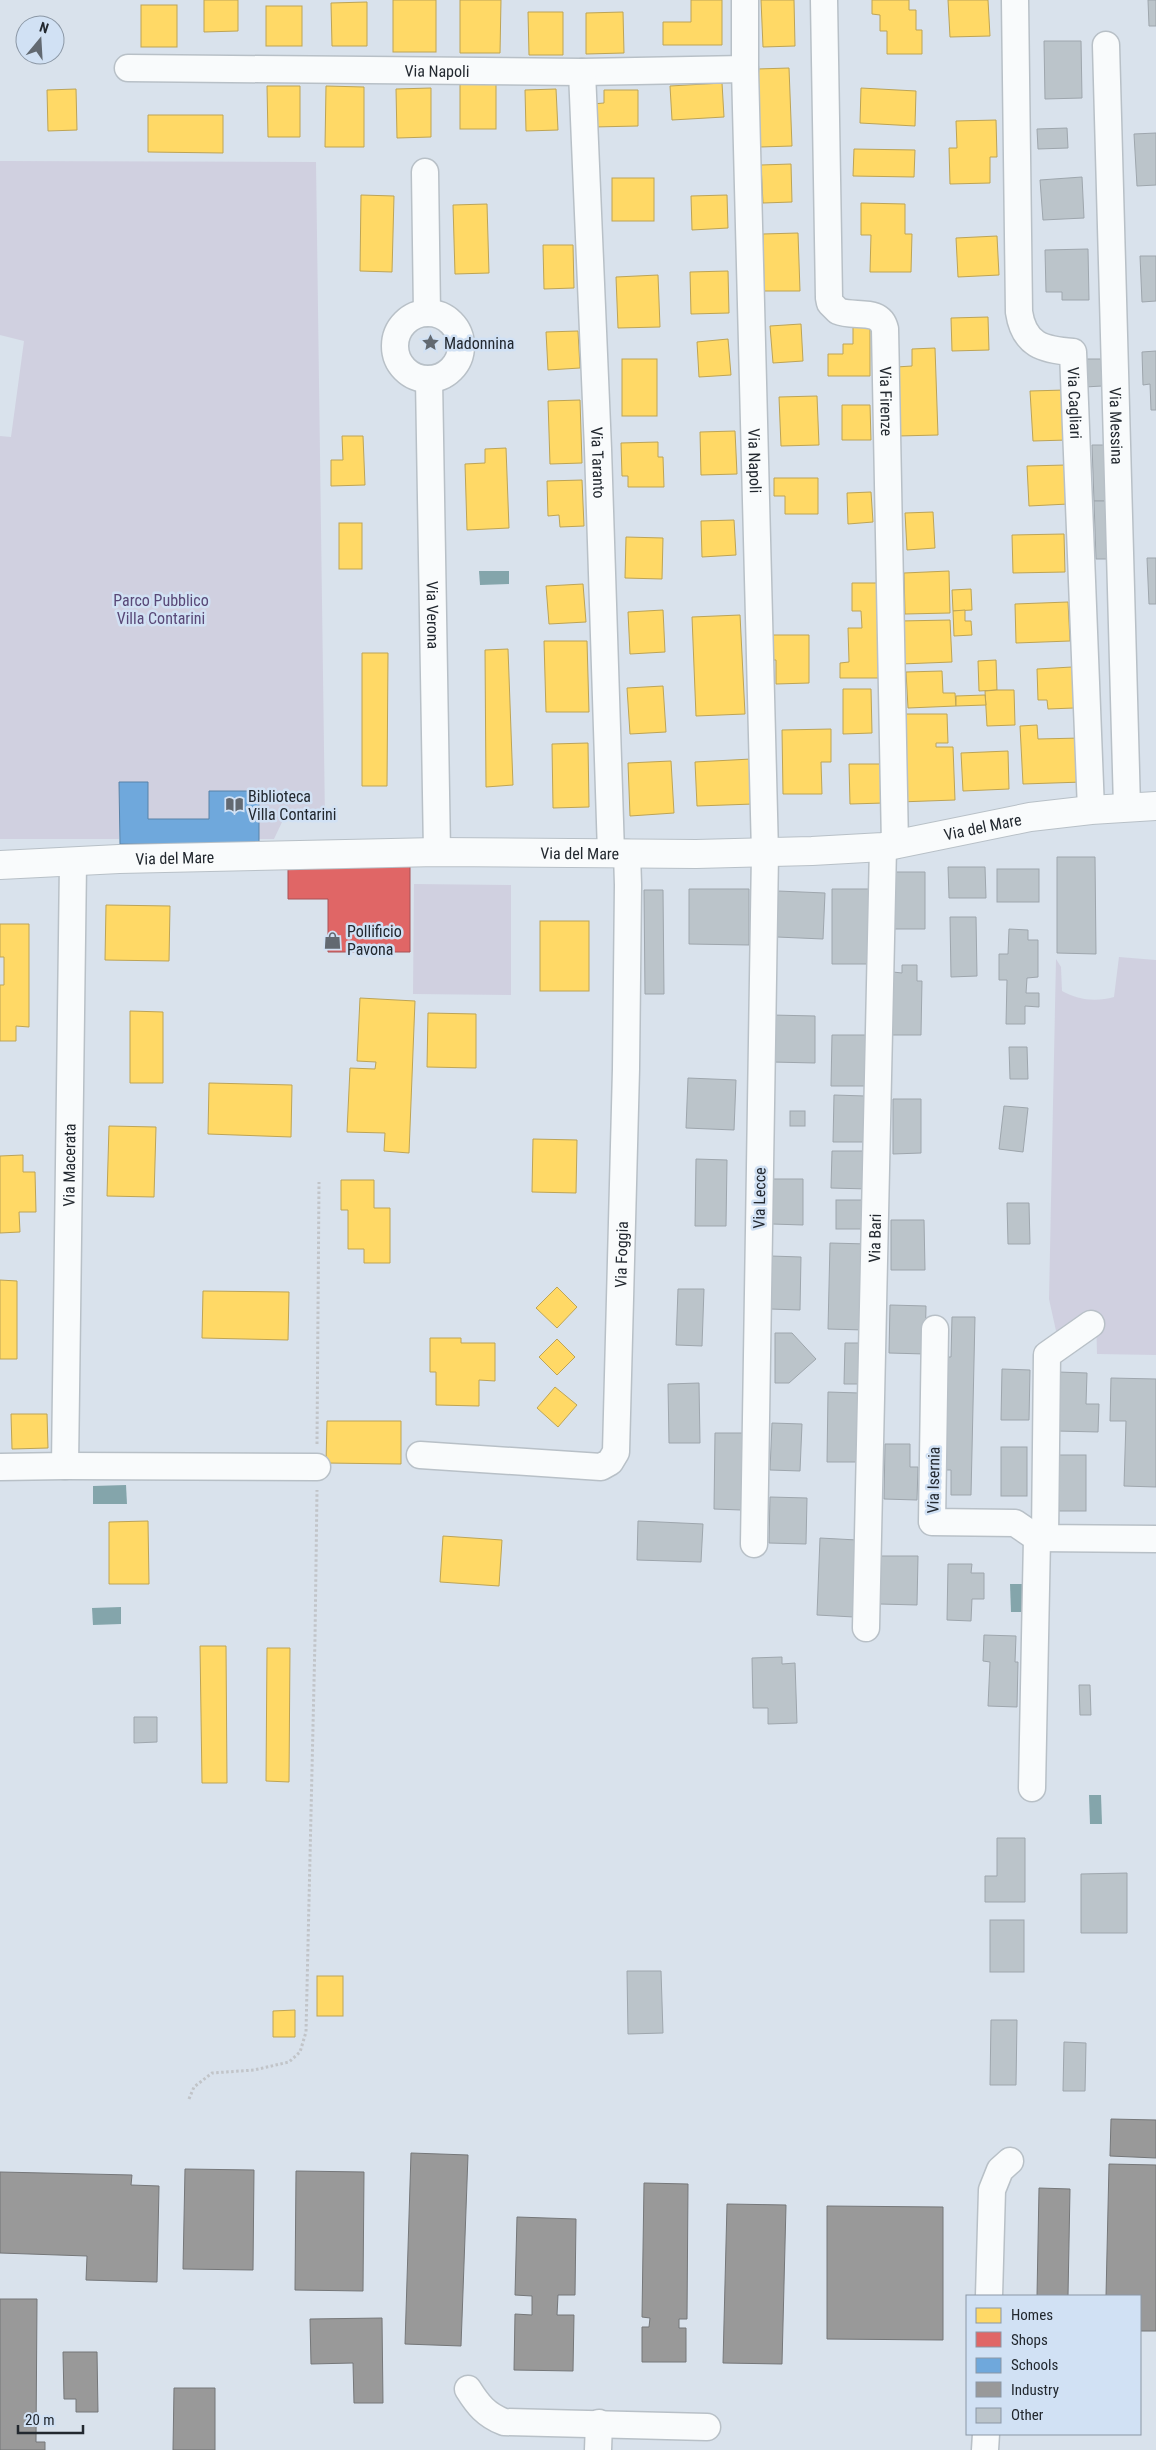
<svg xmlns="http://www.w3.org/2000/svg" width="1156" height="2450" font-family="'Roboto Condensed',sans-serif">
<style>
.green{fill:#d0d0e0}
.water{fill:#84a5ab}
.homes{fill:#ffd966;stroke:#bda456}
.shops{fill:#e06666;stroke:#a75356}
.schools{fill:#6fa8dc;stroke:#5882a8}
.industry{fill:#999;stroke:#757779}
.building{fill:#bbc4ca;stroke:#9ea6ad}
.lines{fill:none;stroke-linecap:round;stroke-linejoin:round}
.street-casing{stroke:#b8c0c7;stroke-width:29}
.secondary-casing{stroke:#b8c0c7;stroke-width:30}
.path{stroke:#c1c4c8;stroke-width:3;stroke-dasharray:2.5 2.5;stroke-linecap:butt}
.street{stroke:#f9fbfc;stroke-width:26}
.secondary{stroke:#f9fbfc;stroke-width:28}
.labels{text-anchor:middle;stroke-width:5;stroke-linejoin:round;paint-order:stroke}
.street-label{font-size:16px;fill:#22282f;stroke:#d1e1f4}
.poi-label{font-size:16px;fill:#22282f;stroke:#d1e1f4;text-anchor:start}
.park-label{font-size:16px;fill:#594877;stroke:#d1e1f4}
</style>
<rect width="100%" height="100%" fill="#d9e2ec"/>
<g class="green">
<polygon points="0,161 316,162 325,821 283,820 274,839 259,839 259,791 209,791 209,819 148,819 148,782 119,782 119,839 0,839 0,436 11,437 24,341 0,335"/>
<polygon points="414,884 511,885 511,995 413,994"/>
<path d="M1119,957L1156,960V1355L1097,1354L1096,1316H1079L1058,1340L1049,1299L1056,959L1061,967L1062,991C1078,1000 1096,1002 1114,997Z"/>
</g>
<g class="water">
<polygon points="479,571 509,571 509,584 480,585"/>
<polygon points="126,1485 127,1504 93,1504 93,1486"/>
<polygon points="1010,1584 1022,1584 1023,1612 1011,1612"/>
<polygon points="121,1607 121,1624 93,1625 92,1608"/>
<polygon points="1089,1795 1101,1795 1102,1824 1090,1824"/>
</g>
<g class="homes">
<polygon points="204,0 238,0 238,31 204,32"/>
<rect x="393" y="0" width="43" height="52"/>
<polygon points="460,0 501,0 500,53 460,53"/>
<polygon points="691,0 722,0 722,45 663,45 663,22 691,22"/>
<polygon points="761,0 794,0 795,46 763,47"/>
<polygon points="872,0 909,0 909,10 916,10 916,30 922,30 922,54 887,54 887,31 880,31 880,15 872,14"/>
<polygon points="948,0 988,0 990,36 950,37"/>
<polygon points="367,2 367,46 332,46 331,3"/>
<rect x="141" y="5" width="36" height="42"/>
<rect x="266" y="6" width="36" height="40"/>
<polygon points="528,12 563,12 563,55 529,55"/>
<polygon points="623,12 624,53 586,54 586,13"/>
<polygon points="789,68 792,146 760,147 757,69"/>
<polygon points="722,83 724,117 672,120 670,86"/>
<rect x="460" y="84" width="36" height="45"/>
<polygon points="267,86 300,86 300,137 268,137"/>
<polygon points="326,86 364,87 364,147 325,147"/>
<polygon points="431,88 431,137 397,138 396,89"/>
<polygon points="861,88 916,91 915,126 860,123"/>
<polygon points="76,89 77,130 48,131 47,90"/>
<polygon points="556,89 558,130 526,131 525,90"/>
<polygon points="604,90 638,90 638,126 593,127 592,104 604,103"/>
<polygon points="148,115 223,115 223,153 148,152"/>
<polygon points="996,120 997,157 990,157 990,183 950,184 949,148 957,148 956,121"/>
<polygon points="854,149 915,150 914,177 853,176"/>
<polygon points="791,164 792,202 763,203 761,165"/>
<rect x="612" y="178" width="42" height="43"/>
<polygon points="361,195 394,196 392,272 360,271"/>
<polygon points="727,195 728,228 692,230 691,196"/>
<polygon points="861,203 905,204 905,234 912,234 911,272 870,272 871,235 861,235"/>
<polygon points="487,204 489,273 455,274 453,205"/>
<polygon points="798,233 800,291 764,291 763,234"/>
<polygon points="997,236 999,275 958,277 956,238"/>
<polygon points="543,245 573,245 574,288 544,289"/>
<polygon points="728,271 729,313 691,314 690,272"/>
<polygon points="658,275 660,327 618,328 616,277"/>
<polygon points="988,317 989,350 952,351 951,318"/>
<polygon points="801,324 803,361 773,363 770,326"/>
<polygon points="853,326 870,326 870,376 828,376 828,354 843,354 843,344 853,344"/>
<polygon points="578,331 580,368 548,370 546,332"/>
<polygon points="728,339 731,375 699,377 697,342"/>
<polygon points="935,348 938,435 898,436 896,367 912,366 912,349"/>
<rect x="622" y="359" width="35" height="57"/>
<polygon points="1065,390 1067,440 1033,441 1030,391"/>
<polygon points="817,396 819,445 781,446 779,397"/>
<polygon points="580,400 582,463 550,464 548,401"/>
<polygon points="842,405 870,405 871,440 842,440"/>
<polygon points="735,431 737,474 701,475 700,432"/>
<polygon points="342,436 363,436 365,485 331,486 331,460 343,460"/>
<polygon points="658,442 658,457 663,457 664,487 628,487 628,476 622,476 621,443"/>
<polygon points="506,448 509,528 467,530 465,464 485,463 485,449"/>
<polygon points="1066,465 1068,504 1029,506 1027,466"/>
<polygon points="774,478 818,478 818,514 785,514 785,496 774,496"/>
<polygon points="582,480 584,526 560,527 559,515 548,516 547,481"/>
<polygon points="871,492 873,522 848,524 847,493"/>
<polygon points="933,512 935,548 907,550 905,513"/>
<polygon points="734,520 736,555 702,557 701,521"/>
<rect x="339" y="523" width="23" height="46"/>
<polygon points="1064,534 1065,572 1013,573 1012,535"/>
<polygon points="626,537 663,538 662,579 625,578"/>
<polygon points="949,571 950,613 905,614 904,573"/>
<polygon points="852,583 878,583 880,678 840,678 840,663 849,662 848,628 862,628 861,611 852,611"/>
<polygon points="583,584 586,622 549,624 546,586"/>
<polygon points="971,589 972,610 953,611 952,590"/>
<polygon points="1068,602 1070,641 1016,643 1015,604"/>
<polygon points="663,610 665,652 630,654 628,612"/>
<polygon points="965,610 965,621 971,621 972,635 954,636 953,611"/>
<polygon points="740,615 745,714 696,716 692,617"/>
<polygon points="950,620 952,662 901,664 900,621"/>
<polygon points="770,635 809,635 809,683 776,684 776,660 771,660"/>
<polygon points="544,641 587,641 589,712 546,712"/>
<polygon points="508,649 513,785 486,787 485,650"/>
<polygon points="362,653 388,653 387,786 362,786"/>
<polygon points="996,660 997,690 979,691 978,661"/>
<polygon points="1072,667 1074,708 1048,709 1047,700 1038,700 1037,669"/>
<polygon points="942,671 943,693 955,693 956,706 908,708 906,672"/>
<polygon points="663,686 666,732 630,734 627,688"/>
<polygon points="843,689 871,689 872,733 843,734"/>
<polygon points="997,690 1014,690 1015,725 987,726 985,691"/>
<polygon points="985,695 986,705 956,706 956,696"/>
<polygon points="904,714 947,714 948,743 936,743 936,747 953,747 955,800 899,802"/>
<polygon points="1037,725 1038,739 1081,738 1083,782 1023,784 1020,726"/>
<polygon points="831,729 831,762 821,762 822,794 783,794 782,730"/>
<polygon points="588,743 589,807 553,808 552,744"/>
<polygon points="1008,751 1009,789 963,791 961,753"/>
<polygon points="751,759 753,804 697,806 695,762"/>
<polygon points="671,761 674,813 630,816 628,763"/>
<polygon points="849,764 883,764 884,803 850,804"/>
<polygon points="106,905 170,906 169,961 105,960"/>
<rect x="540" y="921" width="49" height="70"/>
<polygon points="0,924 29,924 29,1027 16,1026 16,1041 0,1041 0,985 4,985 4,957 0,957"/>
<polygon points="360,998 415,1001 409,1153 384,1151 385,1133 347,1132 350,1068 375,1069 376,1062 357,1061"/>
<polygon points="130,1011 163,1012 163,1083 130,1083"/>
<polygon points="428,1013 476,1014 476,1068 427,1067"/>
<polygon points="209,1083 292,1085 291,1137 208,1134"/>
<polygon points="109,1126 156,1127 154,1197 107,1196"/>
<polygon points="533,1139 577,1140 576,1193 532,1192"/>
<polygon points="23,1155 23,1172 35,1172 36,1212 19,1212 20,1232 0,1233 0,1156"/>
<polygon points="341,1180 374,1180 374,1208 390,1208 390,1263 364,1263 364,1249 348,1249 348,1210 341,1210"/>
<polygon points="0,1280 17,1281 17,1359 0,1359"/>
<polygon points="557,1287 577,1307 557,1328 536,1308"/>
<polygon points="203,1291 289,1292 288,1340 202,1338"/>
<polygon points="430,1338 461,1338 461,1343 495,1343 495,1381 479,1380 479,1406 436,1405 436,1372 430,1372"/>
<polygon points="557,1339 575,1357 557,1375 539,1357"/>
<polygon points="555,1387 577,1405 558,1427 537,1408"/>
<polygon points="11,1414 47,1414 48,1448 12,1449"/>
<polygon points="327,1421 401,1421 401,1464 326,1463"/>
<polygon points="148,1521 149,1584 109,1584 109,1522"/>
<polygon points="443,1536 502,1540 499,1586 440,1582"/>
<polygon points="200,1646 226,1646 227,1783 202,1783"/>
<polygon points="267,1648 290,1648 289,1782 266,1781"/>
<rect x="317" y="1976" width="26" height="40"/>
<polygon points="295,2010 295,2037 273,2037 273,2011"/>
</g>
<polygon class="shops" points="288,863 410,863 410,952 328,952 328,899 288,899"/>
<polygon class="schools" points="119,782 148,782 148,819 209,819 209,791 259,791 259,843 120,844"/>
<g class="industry">
<polygon points="1111,2119 1156,2120 1156,2158 1110,2156"/>
<polygon points="411,2153 468,2155 461,2346 405,2344"/>
<polygon points="1109,2164 1156,2165 1156,2331 1140,2331 1140,2296 1106,2296"/>
<polygon points="185,2169 254,2170 253,2270 183,2269"/>
<polygon points="296,2171 364,2172 363,2291 295,2290"/>
<polygon points="0,2172 132,2175 131,2185 159,2186 157,2282 86,2280 87,2256 0,2253"/>
<polygon points="644,2183 688,2184 687,2319 679,2319 679,2328 686,2328 686,2362 642,2362 642,2327 649,2327 650,2318 642,2317"/>
<polygon points="1039,2188 1070,2189 1068,2296 1037,2296"/>
<polygon points="727,2204 786,2205 782,2364 723,2363"/>
<polygon points="827,2206 943,2207 943,2340 827,2339"/>
<polygon points="517,2217 576,2219 575,2295 558,2295 557,2315 574,2315 573,2371 514,2370 515,2314 532,2315 532,2296 515,2295"/>
<polygon points="0,2299 37,2299 36,2442 45,2442 45,2450 0,2450"/>
<polygon points="382,2318 383,2403 354,2403 353,2363 311,2364 310,2319"/>
<polygon points="63,2352 97,2352 98,2412 76,2412 76,2399 64,2399"/>
<polygon points="174,2388 215,2388 215,2450 173,2450"/>
</g>
<g class="building">
<polygon points="1148,0 1156,0 1156,26 1149,26"/>
<polygon points="1044,41 1081,41 1082,98 1045,99"/>
<polygon points="1067,128 1068,148 1038,149 1037,129"/>
<polygon points="1156,133 1156,185 1137,186 1134,134"/>
<polygon points="1082,177 1084,218 1043,220 1040,180"/>
<polygon points="1088,249 1089,300 1062,300 1062,292 1046,292 1045,250"/>
<polygon points="1140,256 1156,256 1156,301 1142,302"/>
<polygon points="1156,351 1156,410 1151,410 1150,384 1143,385 1142,352"/>
<polygon points="1084,359 1101,359 1102,386 1085,387"/>
<polygon points="1092,445 1109,445 1111,501 1094,501"/>
<polygon points="1094,501 1111,501 1114,559 1096,559"/>
<polygon points="1147,558 1156,558 1156,604 1149,604"/>
<polygon points="1057,857 1095,857 1096,954 1057,953"/>
<polygon points="948,867 985,867 986,898 949,898"/>
<rect x="997" y="869" width="42" height="33"/>
<polygon points="894,872 925,872 925,929 893,929"/>
<polygon points="689,889 749,889 749,945 689,944"/>
<polygon points="832,889 870,889 871,964 832,964"/>
<polygon points="644,890 663,890 664,994 645,994"/>
<polygon points="778,891 825,893 823,939 777,937"/>
<polygon points="950,917 976,917 977,976 951,977"/>
<polygon points="1009,929 1028,930 1028,940 1038,940 1038,977 1027,978 1026,993 1039,993 1039,1007 1025,1006 1025,1024 1006,1024 1007,980 999,980 999,954 1008,954"/>
<polygon points="902,965 917,965 917,981 922,981 921,1035 892,1035 893,972 902,973"/>
<polygon points="772,1015 815,1016 815,1063 772,1062"/>
<polygon points="832,1035 868,1035 868,1086 831,1086"/>
<polygon points="1009,1047 1027,1047 1028,1079 1010,1079"/>
<polygon points="688,1078 736,1080 734,1130 686,1128"/>
<polygon points="834,1095 865,1096 864,1142 833,1142"/>
<polygon points="893,1099 921,1099 921,1153 893,1154"/>
<polygon points="1004,1106 1028,1108 1023,1152 999,1149"/>
<rect x="790" y="1111" width="15" height="15"/>
<polygon points="832,1151 868,1151 868,1189 831,1188"/>
<polygon points="696,1159 727,1160 726,1226 695,1226"/>
<polygon points="772,1179 803,1179 803,1225 772,1224"/>
<rect x="836" y="1200" width="29" height="29"/>
<polygon points="1007,1203 1029,1203 1030,1244 1008,1244"/>
<polygon points="891,1220 924,1220 925,1270 891,1270"/>
<polygon points="830,1243 867,1244 864,1330 828,1329"/>
<polygon points="771,1256 801,1257 800,1310 770,1309"/>
<polygon points="678,1289 704,1289 702,1346 676,1345"/>
<polygon points="890,1305 926,1306 925,1354 889,1353"/>
<polygon points="952,1317 975,1317 971,1495 951,1495 951,1470 942,1470 944,1357 951,1357"/>
<polygon points="775,1333 792,1333 816,1359 789,1383 775,1383"/>
<polygon points="845,1343 863,1343 863,1384 844,1384"/>
<polygon points="1002,1369 1030,1370 1029,1420 1001,1420"/>
<polygon points="1058,1372 1087,1373 1086,1404 1099,1404 1098,1432 1057,1431"/>
<polygon points="1111,1378 1156,1379 1156,1487 1124,1486 1126,1421 1110,1421"/>
<polygon points="699,1383 700,1443 669,1443 668,1384"/>
<polygon points="828,1392 859,1393 858,1462 827,1462"/>
<polygon points="772,1423 802,1424 800,1471 770,1470"/>
<polygon points="715,1433 743,1433 741,1510 714,1509"/>
<polygon points="885,1444 910,1444 910,1467 918,1467 917,1500 884,1499"/>
<rect x="1001" y="1447" width="26" height="49"/>
<rect x="1059" y="1455" width="27" height="56"/>
<polygon points="770,1497 807,1498 806,1544 769,1543"/>
<polygon points="638,1521 703,1524 701,1562 637,1560"/>
<polygon points="820,1538 857,1540 854,1617 817,1615"/>
<polygon points="881,1556 918,1556 917,1605 880,1604"/>
<polygon points="948,1564 972,1564 971,1573 984,1573 984,1599 972,1599 971,1621 947,1620"/>
<polygon points="984,1635 1016,1636 1015,1662 1018,1662 1017,1707 988,1706 990,1662 983,1661"/>
<polygon points="782,1657 782,1664 795,1663 797,1723 768,1724 768,1708 753,1708 752,1658"/>
<polygon points="1079,1685 1090,1685 1091,1715 1080,1715"/>
<polygon points="134,1717 157,1717 157,1742 134,1743"/>
<polygon points="997,1838 1025,1838 1025,1902 985,1902 985,1876 997,1876"/>
<polygon points="1127,1873 1127,1933 1081,1933 1081,1874"/>
<rect x="990" y="1920" width="34" height="52"/>
<polygon points="627,1971 661,1971 663,2033 628,2034"/>
<polygon points="991,2020 1017,2020 1016,2085 990,2085"/>
<polygon points="1064,2042 1086,2043 1085,2091 1063,2091"/>
</g>
<g class="lines">
<defs>
<g id="street">
<path id="s1" d="M745,0V69L765,853L754,1544"/>
<path id="s2" d="M824,0L829,298L830,303L838,311C854,318 880,307 885,329L895,845"/>
<path id="s3" d="M1015,0L1019,312C1024,345 1043,350 1073,352L1091,810"/>
<path id="s4" d="M1106,45L1127,807"/>
<path id="s5" d="M128,68L582,72L745,69"/>
<path id="s6" d="M582,72L598,449L611,853"/>
<polyline points="425,172 427,313"/>
<circle cx="428" cy="346" r="33"/>
<path id="s7" d="M429,379L437,852"/>
<polyline points="935,1329 932,1522 1015,1523 1037,1538 1156,1539"/>
<path id="s8" d="M420,1455L601,1467L610,1462L616,1452L626,1069L628,885L627,853"/>
<polyline points="65,1466 317,1467"/>
<path id="s9" d="M0,1467L65,1466L73,863"/>
<polyline points="1045,1538 1047,1355 1091,1324"/>
<path id="s10" d="M866,1628L883,847"/>
<polyline points="1032,1788 1037,1538"/>
<polyline points="989,2296 992,2190 1000,2170 1010,2161"/>
<path d="M468,2389C478,2405 486,2415 504,2422L707,2427"/>
<polyline points="598,2450 599,2423"/>
<polyline points="985,2450 986,2434"/>
</g>
<g id="secondary">
<path id="s11" d="M0,865L119,859L437,852L696,854L812,851L883,847L1030,817L1091,810L1156,806"/>
</g>
</defs>
<use href="#street" class="street-casing"/>
<use href="#secondary" class="secondary-casing"/>
<g class="path">
<polyline points="317,1444 319,1182"/>
<polyline points="189,2099 194,2087 212,2073 254,2070 289,2062 300,2052 306,2032 315,1639 317,1490"/>
</g>
<use href="#street" class="street"/>
<use href="#secondary" class="secondary"/>
</g>
<defs>
<symbol id="sight-bare" viewBox="-9 -9 18 18"><path d="M0-6L1.8-2.2L6-1.7L2.9 1.2L3.7 5.4L0 3.3L-3.7 5.4L-2.9 1.2L-6-1.7L-1.8-2.2Z" fill="#626971" stroke="#d1e1f4" stroke-width="2.5" paint-order="stroke"/></symbol>
<symbol id="library-bare" viewBox="-9 -9 18 18"><path d="M-6-4Q-3-5.5-.7-3.5V5Q-3 3-6 4ZM6-4Q3-5.5 .7-3.5V5Q3 3 6 4Z" fill="#626971" stroke="#d1e1f4" stroke-width="2.5" paint-order="stroke"/></symbol>
<symbol id="shop-bare" viewBox="-9 -9 18 18"><path d="M-5-2.5h2.3a2.7 3.5 0 0 1 5.4 0H5L5.5 6h-11ZM-1.5-2.5h3a1.5 2.3 0 0 0-3 0Z" fill="#626971" stroke="#d1e1f4" stroke-width="2.5" paint-order="stroke"/></symbol>
</defs>
<g fill-rule="evenodd">
<use href="#sight-bare" x="418" y="330" width="25" height="25"/>
<use href="#library-bare" x="222" y="792" width="25" height="25"/>
<use href="#shop-bare" x="320" y="928" width="25" height="25"/>
</g>
<g class="labels">
<g class="street-label">
<text dy="6" stroke="none"><textPath href="#s5" startOffset="309">Via Napoli</textPath></text>
<text dy="6" stroke="none"><textPath href="#s2" startOffset="441">Via Firenze</textPath></text>
<text dy="6" stroke="none"><textPath href="#s3" startOffset="438">Via Cagliari</textPath></text>
<text dy="6" stroke="none"><textPath href="#s4" startOffset="381">Via Messina</textPath></text>
<text dy="6" stroke="none"><textPath href="#s1" startOffset="461">Via Napoli</textPath></text>
<text dy="6" stroke="none"><textPath href="#s6" startOffset="391">Via Taranto</textPath></text>
<text dy="6" stroke="none"><textPath href="#s7" startOffset="236">Via Verona</textPath></text>
<text dy="6" stroke="none"><textPath href="#s11" startOffset="985">Via del Mare</textPath></text>
<text dy="6" stroke="none"><textPath href="#s11" startOffset="580">Via del Mare</textPath></text>
<text dy="6" stroke="none"><textPath href="#s11" startOffset="175">Via del Mare</textPath></text>
<text dy="6" stroke="none"><textPath href="#s9" startOffset="366">Via Macerata</textPath></text>
<text transform="translate(759 1198) rotate(-89)" y="6">Via Lecce</text>
<text dy="6" stroke="none"><textPath href="#s10" startOffset="390">Via Bari</textPath></text>
<text dy="6" stroke="none"><textPath href="#s8" startOffset="401">Via Foggia</textPath></text>
<text transform="translate(933 1480) rotate(-89)" y="6">Via Isernia</text>
</g>
<g class="poi-label">
<text x="444" y="349">Madonnina</text>
<text x="248" y="802">Biblioteca<tspan x="248" dy="18">Villa Contarini</tspan></text>
<text x="347" y="937">Pollificio<tspan x="347" dy="18">Pavona</tspan></text>
</g>
<g class="park-label">
<text x="161" y="606">Parco Pubblico<tspan x="161" dy="18">Villa Contarini</tspan></text>
</g>
</g>
<rect x="966" y="2295" width="175" height="140" fill="#d1e1f4" stroke="#8b97a5"/>
<rect x="976" y="2308" width="25" height="15" fill="#ffd966" stroke="#8b97a5"/>
<text x="1011" y="2320" font-size="15" fill="#22282f">Homes</text>
<rect x="976" y="2332" width="25" height="15" fill="#e06666" stroke="#8b97a5"/>
<text x="1011" y="2345" font-size="15" fill="#22282f">Shops</text>
<rect x="976" y="2358" width="25" height="15" fill="#6fa8dc" stroke="#8b97a5"/>
<text x="1011" y="2370" font-size="15" fill="#22282f">Schools</text>
<rect x="976" y="2382" width="25" height="15" fill="#999999" stroke="#8b97a5"/>
<text x="1011" y="2395" font-size="15" fill="#22282f">Industry</text>
<rect x="976" y="2408" width="25" height="15" fill="#bbc4ca" stroke="#8b97a5"/>
<text x="1011" y="2420" font-size="15" fill="#22282f">Other</text>
<g transform="translate(40 40) rotate(18)"><circle r="24" fill="#d1e1f4" stroke="#8b97a5"/>
<path d="M0-4L9 19L0 12L-9 19Z" fill="#626971"/>
<text y="-8" font-size="14" font-weight="bold" text-anchor="middle" fill="#22282f">N</text>
</g>
<path d="M18 2425v8h65v-8" fill="none" stroke="#22282f" stroke-width="2.5"/>
<text x="25" y="2425" font-size="15" fill="#22282f" stroke="#d1e1f4" stroke-width="4" paint-order="stroke">20 m</text>
</svg>
